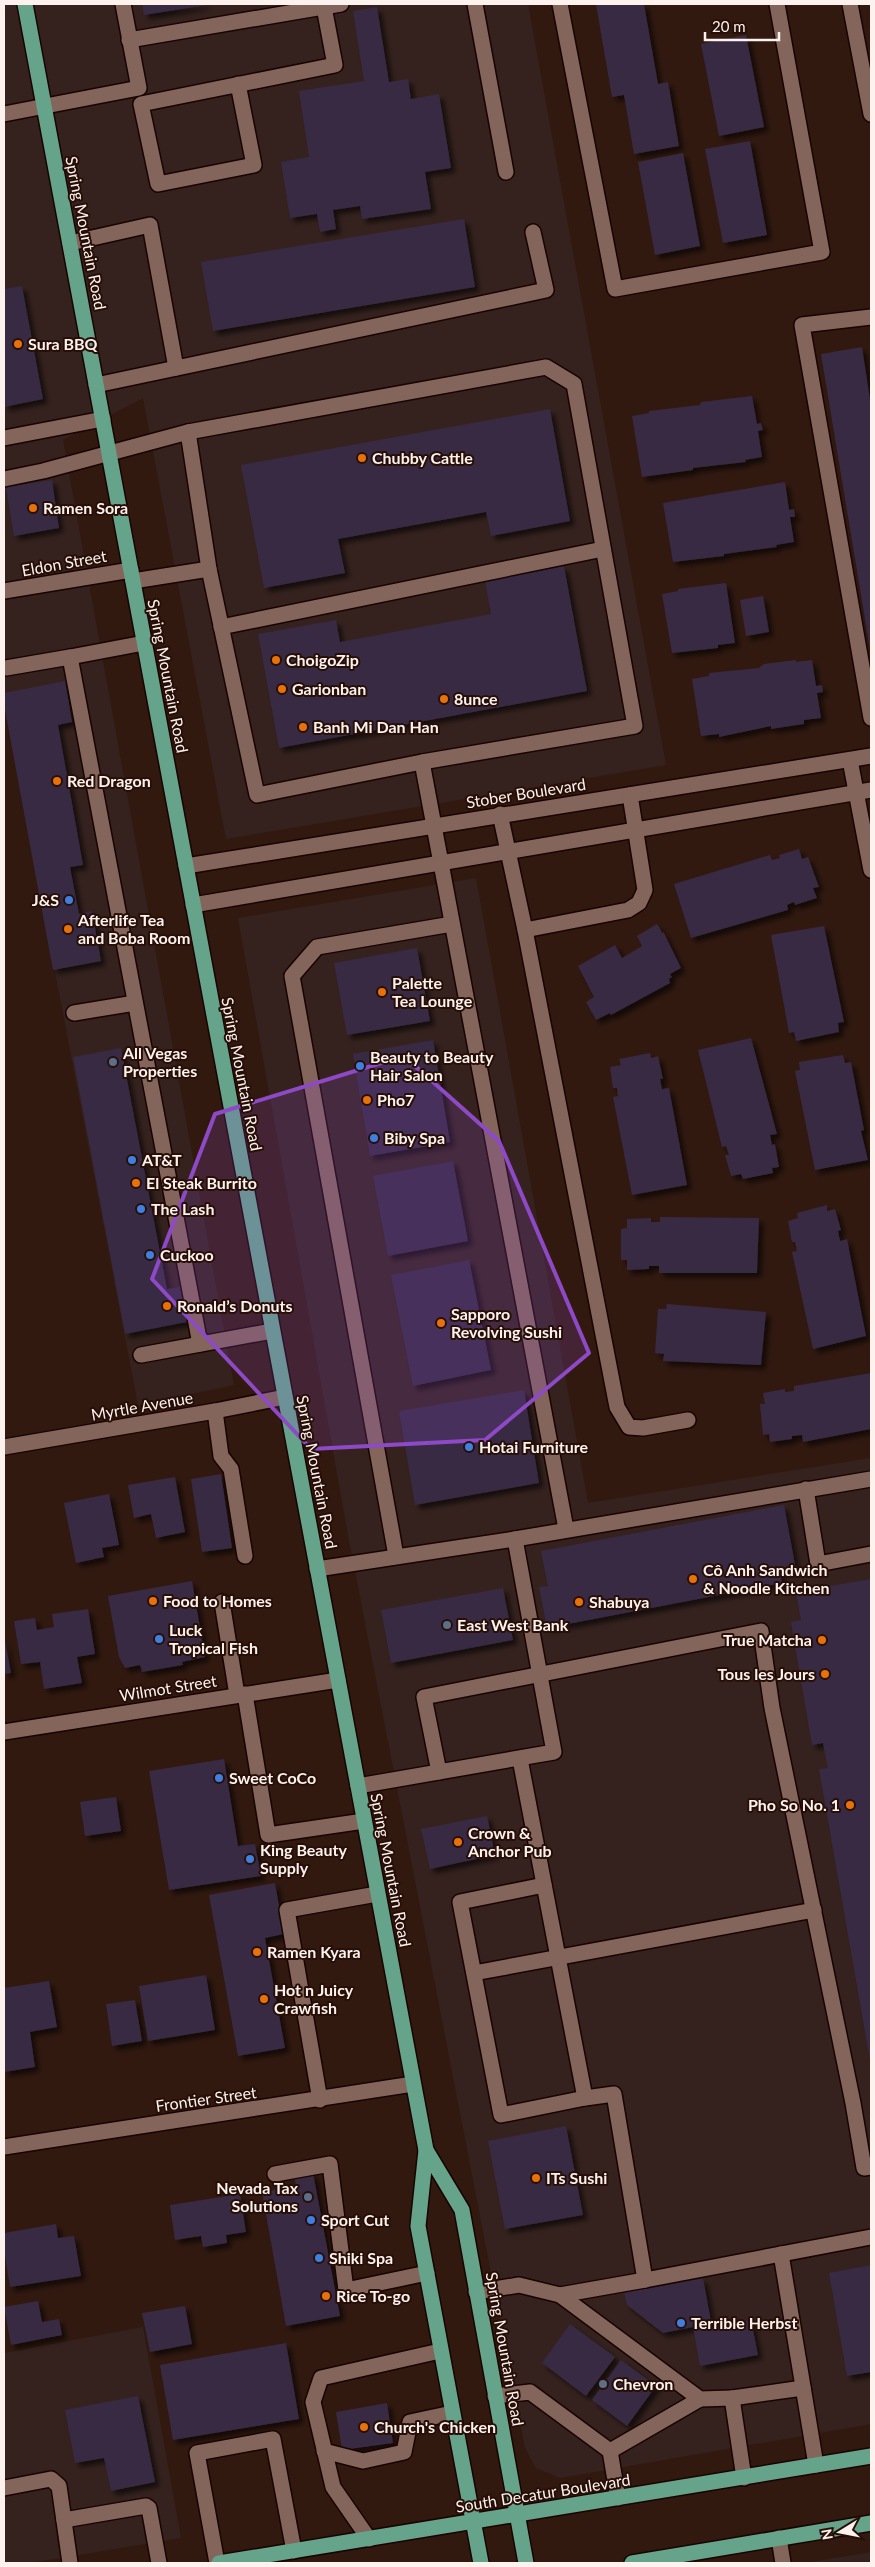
<svg xmlns="http://www.w3.org/2000/svg" width="875" height="2567" font-family="Lato,sans-serif">
<style>
.commercial{fill:#35221e}
.building{fill:#392943;filter:url(#shadow)}
.lines{fill:none;stroke-linecap:round;stroke-linejoin:round}
.minor-casing{stroke:#180400;stroke-width:18}
.major-casing{stroke:#180400;stroke-width:18}
.minor{stroke:#84655b;stroke-width:15}
.major{stroke:#65a38a;stroke-width:15}
.marked{fill:#8e4ac6;fill-opacity:0.2;stroke:#8e4ac6;stroke-width:4;stroke-linejoin:round}
.food-dot{fill:#e8710a;stroke:#270f07;stroke-width:2}
.shop-dot{fill:#3f7fe0;stroke:#270f07;stroke-width:2}
.service-dot{fill:#5c6f8a;stroke:#270f07;stroke-width:2}
.labels{text-anchor:middle;stroke-width:4;stroke-linejoin:round;paint-order:stroke}
.street-label{font-size:16px;fill:#fdf2ee;stroke:#270f07}
.poi-label{font-size:16px;font-weight:bold;fill:#fdf2ee;stroke:#270f07;text-anchor:start}
</style>
<defs>
<filter id="shadow"><feDropShadow dx="4.5" dy="4.5" stdDeviation="2.5" flood-color="#0009"/></filter>
</defs>
<rect width="100%" height="100%" fill="#311910"/>
<g class="commercial">
<polygon points="4,4 528,4 666,765 226,839 143,398 63,440 234,1385 138,1405 4,705"/>
<polygon points="476,878 588,1503 871,1458 871,2424 560,2478 536,2468 525,2448 348,1535 238,918"/>
<polygon points="143,2327 181,2538 30,2563 4,2563 4,2353"/>
<polygon points="871,2552 871,2563 804,2563"/>
</g>
<g class="building">
<polygon points="142,4 207,4 207,5 144,15"/>
<polygon points="596,4 644,4 658,84 668,82 679,146 634,154 624,95 612,97"/>
<polygon points="377,7 389,82 408,79 411,99 439,94 451,168 425,172 431,209 362,219 360,206 333,210 336,229 320,232 317,214 290,218 281,162 309,157 299,91 364,81 353,11"/>
<polygon points="746,35 764,127 719,136 701,44"/>
<polygon points="750,141 767,235 723,243 705,149"/>
<polygon points="683,153 700,246 655,255 638,162"/>
<polygon points="464,219 475,287 213,331 201,262"/>
<polygon points="22,286 43,399 4,407 4,289"/>
<polygon points="862,347 871,406 870,649 821,354"/>
<polygon points="752,396 757,424 761,423 763,430 758,431 762,457 745,460 746,462 693,468 693,470 642,477 632,416 649,413 649,411 700,405 701,402"/>
<polygon points="550,409 570,521 491,536 486,512 338,539 345,573 264,588 241,465"/>
<polygon points="52,480 59,528 14,536 6,487"/>
<polygon points="785,482 789,510 794,509 795,517 790,517 794,542 776,545 777,547 724,554 724,556 673,562 663,503"/>
<polygon points="564,566 587,691 279,748 258,634 336,620 340,642 491,614 485,581"/>
<polygon points="726,583 735,643 718,645 718,648 672,653 662,594 678,591 678,589"/>
<polygon points="763,596 769,632 746,636 740,600"/>
<polygon points="796,660 796,662 812,660 816,686 822,685 823,692 817,693 821,718 804,720 804,724 771,729 771,726 719,737 719,734 701,736 692,679 709,676 709,673 759,668 764,664"/>
<polygon points="65,681 72,722 58,725 83,865 70,867 79,914 92,911 101,961 53,970 4,704 4,693"/>
<polygon points="799,849 802,859 808,857 819,887 813,888 817,898 795,905 794,902 787,905 788,910 691,938 674,884 770,855 772,860 780,858 779,855"/>
<polygon points="657,924 663,934 663,931 681,968 670,974 672,977 669,979 670,983 611,1015 610,1013 596,1020 586,1002 594,997 578,966 615,945 622,958 642,946 637,936"/>
<polygon points="824,926 844,1022 838,1023 839,1032 796,1041 794,1032 789,1033 771,935"/>
<polygon points="417,948 430,1021 347,1035 334,963"/>
<polygon points="751,1038 777,1134 770,1135 772,1145 775,1144 779,1167 772,1168 773,1173 743,1179 741,1174 731,1176 725,1155 729,1155 726,1146 722,1147 698,1050"/>
<polygon points="433,1040 450,1142 370,1156 353,1054"/>
<polygon points="121,1048 167,1289 181,1287 187,1322 125,1334 73,1057"/>
<polygon points="650,1053 651,1058 658,1056 663,1079 660,1079 662,1089 669,1088 687,1185 632,1195 613,1097 618,1096 617,1088 613,1088 610,1067 621,1065 619,1059"/>
<polygon points="843,1055 845,1063 851,1062 864,1130 861,1131 868,1160 815,1170 795,1071 800,1070 799,1062"/>
<polygon points="453,1161 468,1241 388,1256 373,1176"/>
<polygon points="827,1205 827,1211 835,1209 841,1230 838,1231 840,1241 847,1239 866,1336 813,1349 792,1252 797,1251 795,1242 792,1242 788,1221 798,1218 797,1213"/>
<polygon points="660,1217 759,1218 757,1273 659,1273 659,1266 649,1266 649,1269 627,1270 627,1260 621,1260 621,1229 627,1228 627,1219 651,1218 651,1222 660,1222"/>
<polygon points="469,1260 491,1370 413,1386 391,1275"/>
<polygon points="667,1304 766,1312 761,1365 663,1361 664,1354 655,1353 658,1309 666,1309"/>
<polygon points="871,1373 871,1429 803,1442 802,1435 792,1436 792,1439 770,1442 769,1434 763,1435 760,1404 765,1404 763,1393 785,1389 785,1392 794,1391 794,1386"/>
<polygon points="524,1390 539,1483 415,1505 399,1411"/>
<polygon points="221,1474 232,1548 202,1552 191,1479"/>
<polygon points="175,1477 185,1532 156,1538 151,1514 134,1518 128,1485"/>
<polygon points="109,1494 119,1545 102,1548 104,1557 76,1563 64,1503"/>
<polygon points="784,1505 796,1570 780,1573 782,1583 547,1628 539,1587 548,1586 541,1551"/>
<polygon points="871,1579 871,2060 870,2060 819,1769 828,1768 823,1743 812,1745 791,1622 801,1620 796,1592"/>
<polygon points="192,1581 205,1657 182,1662 183,1665 142,1672 140,1665 125,1668 119,1657 108,1596"/>
<polygon points="503,1588 513,1640 391,1663 381,1610"/>
<polygon points="88,1609 95,1654 77,1657 82,1683 44,1689 40,1662 21,1664 14,1621 35,1618 37,1630 54,1627 52,1614"/>
<polygon points="4,1636 11,1673 4,1674"/>
<polygon points="224,1759 238,1846 255,1844 261,1876 169,1890 149,1771"/>
<polygon points="116,1797 121,1831 85,1836 80,1802"/>
<polygon points="487,1816 495,1855 430,1869 421,1829"/>
<polygon points="275,1883 284,1934 265,1938 285,2048 238,2056 209,1895"/>
<polygon points="206,1975 215,2030 148,2041 139,1986"/>
<polygon points="49,1981 57,2027 30,2032 35,2067 4,2072 4,1988"/>
<polygon points="135,2000 142,2041 112,2046 106,2004"/>
<polygon points="566,2126 583,2215 505,2229 488,2141"/>
<polygon points="313,2173 340,2316 286,2326 262,2192 296,2186 294,2176"/>
<polygon points="240,2194 246,2232 226,2235 227,2243 203,2247 201,2236 175,2240 170,2205"/>
<polygon points="56,2224 58,2238 74,2236 81,2276 10,2287 4,2250 4,2233"/>
<polygon points="871,2265 871,2372 847,2376 829,2273"/>
<polygon points="703,2278 712,2327 751,2320 758,2355 700,2366 693,2327 663,2333 627,2305 624,2292"/>
<polygon points="38,2301 42,2322 59,2319 62,2335 11,2345 4,2307"/>
<polygon points="185,2306 192,2344 150,2352 142,2313"/>
<polygon points="570,2324 615,2357 586,2396 542,2363"/>
<polygon points="286,2343 299,2419 173,2440 160,2365"/>
<polygon points="621,2360 656,2386 627,2426 592,2400"/>
<polygon points="138,2396 155,2482 111,2491 104,2458 75,2463 65,2410"/>
<polygon points="387,2403 393,2443 342,2450 336,2412"/>
</g>
<g class="lines">
<defs>
<g id="minor">
<polyline points="475,4 506,172"/>
<polyline points="560,4 615,289 822,252 777,4"/>
<polyline points="850,4 871,114"/>
<polyline points="129,40 341,4"/>
<polyline points="238,84 254,165 158,184 141,104 335,65 324,7"/>
<polyline points="4,114 139,88 123,4"/>
<polyline points="70,243 150,225 176,368"/>
<polyline points="871,317 802,325 871,718"/>
<polyline points="96,385 546,290 533,232"/>
<polyline points="4,438 103,419"/>
<polyline points="4,479 43,471 188,432 546,367 574,384 635,726 422,762 257,795 209,569"/>
<polyline points="133,581 209,569 188,432"/>
<polyline points="4,591 131,570"/>
<polyline points="221,627 603,549"/>
<polyline points="70,657 144,643"/>
<polyline points="6,668 70,657 200,1344"/>
<polyline points="850,760 871,870"/>
<polyline points="422,762 566,1529"/>
<polyline points="500,814 525,930 617,1407 629,1427 643,1428 688,1420"/>
<polyline points="186,866 871,756"/>
<polyline points="193,905 871,790"/>
<polyline points="525,930 628,910 639,903 645,890 630,795"/>
<polyline points="74,1013 135,1003"/>
<polyline points="141,1355 272,1331"/>
<polyline points="215,1411 221,1456 231,1469 245,1556"/>
<polyline points="4,1447 215,1411 285,1397"/>
<polyline points="806,1489 818,1564 871,1554"/>
<polyline points="396,1556 292,976 317,947 452,924"/>
<polyline points="317,1569 515,1539 871,1479"/>
<polyline points="222,1602 237,1695"/>
<polyline points="245,1694 268,1835 364,1821"/>
<polyline points="4,1732 338,1680"/>
<polyline points="520,1759 585,2098 614,2094 645,2280 871,2237"/>
<polyline points="439,1772 424,1697 761,1631 772,1708 853,2103 864,2168 871,2167"/>
<polyline points="358,1786 554,1752 515,1539"/>
<polyline points="544,1885 460,1902 501,2115 585,2098"/>
<polyline points="474,1973 814,1910"/>
<polyline points="320,2100 287,1910 377,1894"/>
<polyline points="4,2147 413,2084"/>
<polyline points="275,2174 330,2164 346,2290 427,2273"/>
<polyline points="781,2254 816,2465"/>
<polyline points="476,2292 519,2285 560,2295 645,2280"/>
<polyline points="560,2295 700,2399 732,2398"/>
<polyline points="495,2396 530,2392 610,2451 618,2498"/>
<polyline points="324,2451 363,2461 404,2452 410,2422 452,2413"/>
<polyline points="610,2451 700,2399"/>
<polyline points="744,2478 732,2398 803,2388"/>
<polyline points="4,2488 51,2479 59,2486 70,2563"/>
<polyline points="64,2520 146,2506 149,2508 159,2563"/>
<polyline points="779,2538 783,2563"/>
<polyline points="369,2539 333,2487 313,2402 321,2378 440,2351"/>
<polyline points="217,2563 197,2453 273,2439 294,2551"/>
</g>
<g id="major">
<polyline points="25,4 426,2150 418,2226 481,2563"/>
<polyline points="426,2150 462,2210 526,2563"/>
<polyline points="219,2563 871,2456"/>
<polyline points="632,2563 871,2523"/>
</g>
</defs>
<use href="#minor" class="minor-casing"/>
<use href="#major" class="major-casing"/>
<use href="#minor" class="minor"/>
<use href="#major" class="major"/>
</g>
<path class="marked" d="M404,1056L499,1141L589,1353L485,1440L311,1449L152,1279L215,1114Z"/>
<g class="food-dot">
<circle cx="18" cy="344" r="5"/>
<circle cx="362" cy="458" r="5"/>
<circle cx="33" cy="508" r="5"/>
<circle cx="276" cy="660" r="5"/>
<circle cx="282" cy="689" r="5"/>
<circle cx="444" cy="699" r="5"/>
<circle cx="303" cy="727" r="5"/>
<circle cx="57" cy="781" r="5"/>
<circle cx="68" cy="929" r="5"/>
<circle cx="382" cy="992" r="5"/>
<circle cx="367" cy="1100" r="5"/>
<circle cx="136" cy="1183" r="5"/>
<circle cx="167" cy="1306" r="5"/>
<circle cx="441" cy="1323" r="5"/>
<circle cx="693" cy="1579" r="5"/>
<circle cx="153" cy="1601" r="5"/>
<circle cx="579" cy="1602" r="5"/>
<circle cx="822" cy="1640" r="5"/>
<circle cx="825" cy="1674" r="5"/>
<circle cx="850" cy="1805" r="5"/>
<circle cx="458" cy="1842" r="5"/>
<circle cx="257" cy="1952" r="5"/>
<circle cx="264" cy="1999" r="5"/>
<circle cx="536" cy="2178" r="5"/>
<circle cx="326" cy="2296" r="5"/>
<circle cx="364" cy="2427" r="5"/>
</g>
<g class="shop-dot">
<circle cx="69" cy="900" r="5"/>
<circle cx="360" cy="1066" r="5"/>
<circle cx="374" cy="1138" r="5"/>
<circle cx="132" cy="1160" r="5"/>
<circle cx="141" cy="1209" r="5"/>
<circle cx="150" cy="1255" r="5"/>
<circle cx="469" cy="1447" r="5"/>
<circle cx="159" cy="1639" r="5"/>
<circle cx="219" cy="1778" r="5"/>
<circle cx="250" cy="1859" r="5"/>
<circle cx="311" cy="2220" r="5"/>
<circle cx="319" cy="2258" r="5"/>
<circle cx="681" cy="2323" r="5"/>
</g>
<g class="service-dot">
<circle cx="113" cy="1062" r="5"/>
<circle cx="447" cy="1625" r="5"/>
<circle cx="308" cy="2197" r="5"/>
<circle cx="603" cy="2384" r="5"/>
</g>
<g class="labels">
<g class="street-label">
<text transform="translate(86 233) rotate(79)" y="6">Spring Mountain Road</text>
<text transform="translate(64 563) rotate(-10)" y="6">Eldon Street</text>
<text transform="translate(168 676) rotate(79)" y="6">Spring Mountain Road</text>
<text transform="translate(526 793) rotate(-9)" y="6">Stober Boulevard</text>
<text transform="translate(242 1074) rotate(79)" y="6">Spring Mountain Road</text>
<text transform="translate(142 1406) rotate(-10)" y="6">Myrtle Avenue</text>
<text transform="translate(317 1472) rotate(79)" y="6">Spring Mountain Road</text>
<text transform="translate(168 1688) rotate(-9)" y="6">Wilmot Street</text>
<text transform="translate(391 1870) rotate(79)" y="6">Spring Mountain Road</text>
<text transform="translate(206 2099) rotate(-8)" y="6">Frontier Street</text>
<text transform="translate(505 2349) rotate(80)" y="6">Spring Mountain Road</text>
<text transform="translate(543 2493) rotate(-9)" y="6">South Decatur Boulevard</text>
</g>
<g class="poi-label">
<text x="28" y="350">Sura BBQ</text>
<text x="372" y="464">Chubby Cattle</text>
<text x="43" y="514">Ramen Sora</text>
<text x="286" y="666">ChoigoZip</text>
<text x="292" y="695">Garionban</text>
<text x="454" y="705">8unce</text>
<text x="313" y="733">Banh Mi Dan Han</text>
<text x="67" y="787">Red Dragon</text>
<text x="59" y="906" text-anchor="end">J&amp;S</text>
<text x="78" y="926">Afterlife Tea<tspan x="78" dy="18">and Boba Room</tspan></text>
<text x="392" y="989">Palette<tspan x="392" dy="18">Tea Lounge</tspan></text>
<text x="123" y="1059">All Vegas<tspan x="123" dy="18">Properties</tspan></text>
<text x="370" y="1063">Beauty to Beauty<tspan x="370" dy="18">Hair Salon</tspan></text>
<text x="377" y="1106">Pho7</text>
<text x="384" y="1144">Biby Spa</text>
<text x="142" y="1166">AT&amp;T</text>
<text x="146" y="1189">El Steak Burrito</text>
<text x="151" y="1215">The Lash</text>
<text x="160" y="1261">Cuckoo</text>
<text x="177" y="1312">Ronald’s Donuts</text>
<text x="451" y="1320">Sapporo<tspan x="451" dy="18">Revolving Sushi</tspan></text>
<text x="479" y="1453">Hotai Furniture</text>
<text x="703" y="1576">Cô Anh Sandwich<tspan x="703" dy="18">&amp; Noodle Kitchen</tspan></text>
<text x="163" y="1607">Food to Homes</text>
<text x="589" y="1608">Shabuya</text>
<text x="457" y="1631">East West Bank</text>
<text x="169" y="1636">Luck<tspan x="169" dy="18">Tropical Fish</tspan></text>
<text x="812" y="1646" text-anchor="end">True Matcha</text>
<text x="815" y="1680" text-anchor="end">Tous les Jours</text>
<text x="229" y="1784">Sweet CoCo</text>
<text x="840" y="1811" text-anchor="end">Pho So No. 1</text>
<text x="468" y="1839">Crown &amp;<tspan x="468" dy="18">Anchor Pub</tspan></text>
<text x="260" y="1856">King Beauty<tspan x="260" dy="18">Supply</tspan></text>
<text x="267" y="1958">Ramen Kyara</text>
<text x="274" y="1996">Hot n Juicy<tspan x="274" dy="18">Crawfish</tspan></text>
<text x="546" y="2184">ITs Sushi</text>
<text x="298" y="2194" text-anchor="end">Nevada Tax<tspan x="298" dy="18">Solutions</tspan></text>
<text x="321" y="2226">Sport Cut</text>
<text x="329" y="2264">Shiki Spa</text>
<text x="336" y="2302">Rice To-go</text>
<text x="691" y="2329">Terrible Herbst</text>
<text x="613" y="2390">Chevron</text>
<text x="374" y="2433">Church's Chicken</text>
</g>
</g>
<rect width="875" height="2567" fill="none" stroke="#fdf2ee" stroke-width="10"/>
<g transform="translate(840 2532) rotate(260)" stroke="#270f07" stroke-width="4" paint-order="stroke">
<path d="M0-4L9 19L0 12L-9 19Z" fill="#fdf2ee"/>
<text y="-8" font-size="14" font-weight="bold" text-anchor="middle" fill="#fdf2ee">N</text>
</g>
<path d="M705 32v8h74v-8" fill="none" stroke="#fdf2ee" stroke-width="2.5"/>
<text x="712" y="32" font-size="15" fill="#fdf2ee" stroke="#270f07" stroke-width="4" paint-order="stroke">20 m</text>
</svg>
